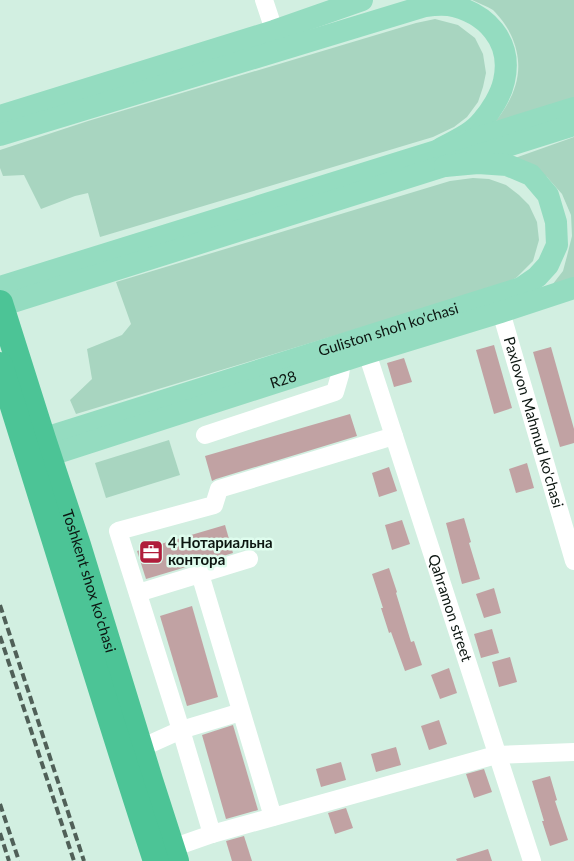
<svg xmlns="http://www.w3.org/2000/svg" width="574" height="861" font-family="Lato,sans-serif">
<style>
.green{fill:#a8d5c0}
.building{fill:#c1a2a3}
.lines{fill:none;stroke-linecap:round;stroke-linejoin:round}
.minor{stroke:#fff;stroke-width:18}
.major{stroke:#94dcc0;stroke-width:22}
.highway{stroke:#4cc496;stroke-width:26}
.rail{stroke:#506058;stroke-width:4;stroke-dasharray:8 4;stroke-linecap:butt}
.labels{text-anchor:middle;stroke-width:5;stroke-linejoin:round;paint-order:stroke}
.street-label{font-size:15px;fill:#0c1611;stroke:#dffdee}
.poi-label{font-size:15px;font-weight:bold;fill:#0c1611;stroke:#dffdee;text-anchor:start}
</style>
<rect width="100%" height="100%" fill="#d2efe1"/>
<g class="green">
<path d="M472,0H574V100L491,127C515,99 527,70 511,35C507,26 500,17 493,10C487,6 478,3 472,0Z"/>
<polygon points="435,19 458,25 475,38 483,54 486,73 483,87 478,102 467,117 454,127 433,137 100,237 88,193 75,196 41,209 24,175 3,176 0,168 0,150 88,121 416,23"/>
<polygon points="574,137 574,282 549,289 563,271 567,256 572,236 571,215 562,194 547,177 515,158"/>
<polygon points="473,178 489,179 506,185 519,195 529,205 537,222 539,240 533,261 516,278 498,286 76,414 70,400 92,379 87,349 122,335 131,324 116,282 450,181"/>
<polygon points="169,440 180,475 106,498 95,463"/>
</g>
<g class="building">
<polygon points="494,345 512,408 494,414 476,350"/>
<polygon points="551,347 574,429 574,443 560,447 533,352"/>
<polygon points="404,358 412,382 394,387 387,363"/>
<polygon points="350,414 357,436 216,479 212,481 205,456"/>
<polygon points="527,463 534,488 516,493 509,469"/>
<polygon points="389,467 397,491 379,497 372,473"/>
<polygon points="464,518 471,542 469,543 480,579 462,584 446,523"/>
<polygon points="402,520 410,544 392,550 385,525"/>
<polygon points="225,525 233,553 146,579 137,551"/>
<polygon points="389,568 397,592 396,593 411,642 414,641 422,665 405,671 391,632 389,633 381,608 383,608 372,574"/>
<polygon points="494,588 501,613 484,618 476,594"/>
<polygon points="192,606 218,697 187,706 160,616"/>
<polygon points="492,629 499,653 481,658 474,634"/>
<polygon points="510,657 517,682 499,687 492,662"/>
<polygon points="449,668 457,693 440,699 431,675"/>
<polygon points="439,720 447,744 429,750 421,726"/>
<polygon points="233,725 258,810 226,819 202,735"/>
<polygon points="396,747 401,765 376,772 371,754"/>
<polygon points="341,762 346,780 321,787 316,769"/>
<polygon points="484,769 492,792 474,798 466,774"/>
<polygon points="550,776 557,800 555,801 568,840 550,846 542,821 544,821 532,781"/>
<polygon points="346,808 353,828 335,834 328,813"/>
<polygon points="244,836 252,861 232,861 226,841"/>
<polygon points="488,849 492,861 457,861 456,859"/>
</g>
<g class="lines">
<g class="minor">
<polyline points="264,0 278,42"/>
<path id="s1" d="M501,312L574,561"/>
<path id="s2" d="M367,353L532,861"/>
<polyline points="205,435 335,392 340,375 342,361"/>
<polyline points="200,574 273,817"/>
<polyline points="138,593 249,559"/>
<polyline points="141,748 181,730 241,712"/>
<polyline points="212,834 181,730 118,531 214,505 219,489 394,436"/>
<polyline points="172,848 212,834 496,755 574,752"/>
</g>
<g class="major">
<polyline points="0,116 274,31 362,0"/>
<path d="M0,135L425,6C432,5 440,4 448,5C486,12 513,41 504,81C501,95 491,111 482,121C472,134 454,141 440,149"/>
<polyline points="0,287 574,108"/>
<polyline points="0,306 574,125"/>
<path id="s3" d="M26,444L502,294L521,288L537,277L548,265L557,245L556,222L548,195L531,175L507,165L478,163L445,166"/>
<path id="s4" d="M32,461L367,353L501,312L574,288"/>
</g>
<g class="highway">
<path id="s5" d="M0,303L43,439L78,545L150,780L176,861"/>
<path d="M0,365C52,530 102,696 156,861"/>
</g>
<g class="rail">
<polyline points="0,605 84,861"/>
<polyline points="0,636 74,861"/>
<polyline points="0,804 19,861"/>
<polyline points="0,833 9,861"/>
</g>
</g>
<defs>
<symbol id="office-square" viewBox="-11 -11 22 22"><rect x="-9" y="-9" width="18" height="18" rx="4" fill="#b01d3b" stroke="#dffdee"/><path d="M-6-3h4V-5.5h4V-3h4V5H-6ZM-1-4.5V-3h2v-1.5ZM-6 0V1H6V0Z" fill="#fff"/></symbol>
</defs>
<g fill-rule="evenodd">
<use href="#office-square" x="137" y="538" width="28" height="28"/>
</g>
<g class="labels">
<g class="street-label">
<text dy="5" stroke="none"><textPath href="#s3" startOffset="380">Guliston shoh ko'chasi</textPath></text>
<text dy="5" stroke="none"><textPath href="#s4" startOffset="264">R28</textPath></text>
<text dy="5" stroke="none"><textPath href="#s1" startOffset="115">Paxlovon Mahmud ko'chasi</textPath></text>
<text dy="5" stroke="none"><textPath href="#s5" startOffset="292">Toshkent shox ko'chasi</textPath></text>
<text dy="5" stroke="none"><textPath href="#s2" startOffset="268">Qahramon street</textPath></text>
</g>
<g class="poi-label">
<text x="168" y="548">4 Нотариальна<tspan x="168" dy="17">контора</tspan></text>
</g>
</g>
</svg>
